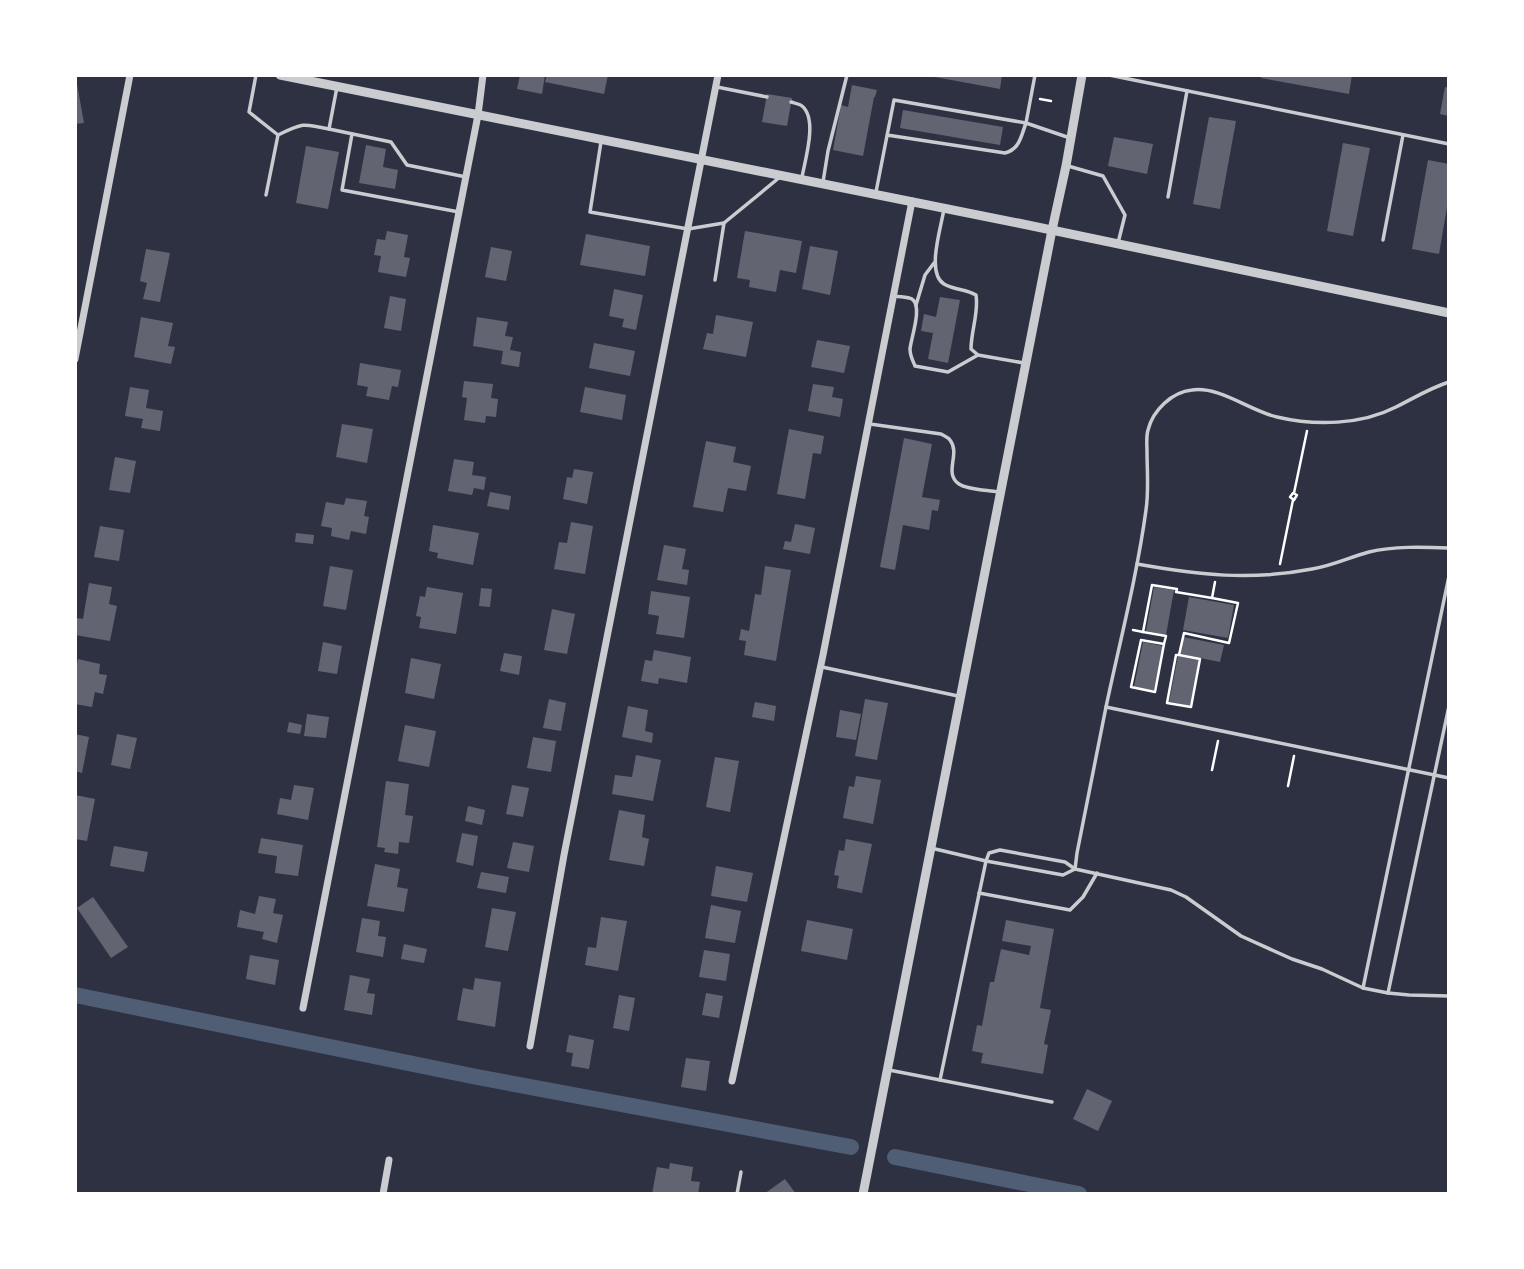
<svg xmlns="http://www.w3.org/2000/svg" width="1524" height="1269" font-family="Overpass,sans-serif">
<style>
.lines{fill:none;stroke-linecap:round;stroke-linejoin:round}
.canal{stroke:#4f5d75;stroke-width:16}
.building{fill:#626471}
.path{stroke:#fff;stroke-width:2.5}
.service{stroke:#caccd0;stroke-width:3.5}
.minor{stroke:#caccd0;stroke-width:7}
.tertiary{stroke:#caccd0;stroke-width:9}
</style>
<rect width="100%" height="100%" fill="#2d3142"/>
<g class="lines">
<g class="canal">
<polyline points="75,995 477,1077 851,1147"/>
<polyline points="895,1157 1079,1194"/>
</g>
</g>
<g class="building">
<polygon points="520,75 545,75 542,94 517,89"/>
<polygon points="547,75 608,75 604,94 545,82"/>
<polygon points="935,75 1002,75 1000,89 935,77"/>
<polygon points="1261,75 1352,75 1349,94 1261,78"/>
<polygon points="75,84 77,84 84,123 75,124"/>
<polygon points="852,85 877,90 875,97 874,97 863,156 833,150 841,105 848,107"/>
<polygon points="1445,87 1449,88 1449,116 1440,114"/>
<polygon points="767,94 792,98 787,126 762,122"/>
<polygon points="903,110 1003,127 1000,145 900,128"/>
<polygon points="1209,117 1236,121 1220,209 1193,204"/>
<polygon points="1114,137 1153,144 1147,174 1108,166"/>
<polygon points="1343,143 1370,148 1353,236 1327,231"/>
<polygon points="366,145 386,149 383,167 398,170 395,189 359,183"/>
<polygon points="306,146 339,152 328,209 296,203"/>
<polygon points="1428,160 1449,164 1449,196 1439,254 1412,249"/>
<polygon points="387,231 408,235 404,257 410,258 406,277 378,272 381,256 374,255 377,239 385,240"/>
<polygon points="745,231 802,241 796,273 780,270 776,292 749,287 750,280 737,278"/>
<polygon points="586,234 650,246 645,276 580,265"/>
<polygon points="810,246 838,251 830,295 802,289"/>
<polygon points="491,247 512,251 506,281 485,277"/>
<polygon points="146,249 170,253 160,302 143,299 147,283 140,281"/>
<polygon points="614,289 643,295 636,330 622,327 624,319 609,316"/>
<polygon points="390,296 406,299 401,331 384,328"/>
<polygon points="940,297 960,300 948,363 928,359 933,333 921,331 924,314 936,317"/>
<polygon points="716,315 753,322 746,357 703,349 707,333 713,334"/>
<polygon points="141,317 173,323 168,346 175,347 171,364 134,357"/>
<polygon points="477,317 508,322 505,336 513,337 510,350 521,352 519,367 501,364 503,351 473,346"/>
<polygon points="817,340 850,346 844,373 811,367"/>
<polygon points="594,343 635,351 630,376 589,368"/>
<polygon points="360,363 401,370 398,387 392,386 389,400 366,396 368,387 357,385"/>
<polygon points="464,381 493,384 491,398 498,399 496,417 486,416 485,423 464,420 467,398 462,397"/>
<polygon points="813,384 834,387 832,397 843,399 840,417 808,411"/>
<polygon points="130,387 149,390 146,408 163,411 160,431 141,428 143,419 125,416"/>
<polygon points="585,387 626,395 622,420 580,412"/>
<polygon points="342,424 373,429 367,463 336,457"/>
<polygon points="789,429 824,436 821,454 813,453 805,499 777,494"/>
<polygon points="904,438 932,444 922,497 940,500 938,511 932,510 929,530 903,525 895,570 880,567"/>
<polygon points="706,441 736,447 733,462 751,466 746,491 728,488 723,512 693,507"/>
<polygon points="115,457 136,461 130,493 109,490"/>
<polygon points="454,459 474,462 472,475 486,477 484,490 474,488 472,495 448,491"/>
<polygon points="574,469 593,472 587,504 563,499 567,477 572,478"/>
<polygon points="490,492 511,496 509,510 487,506"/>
<polygon points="346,498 367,501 364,516 369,517 366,534 351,531 349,540 331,536 332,528 321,526 326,502 344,505"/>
<polygon points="571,522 593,526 585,574 554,569 559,542 567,543"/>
<polygon points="795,524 815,528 810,554 783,549 785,541 791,542"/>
<polygon points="433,525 479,533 473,565 437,558 438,553 429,551"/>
<polygon points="100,526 124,530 119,561 94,557"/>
<polygon points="296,533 314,535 313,544 295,542"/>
<polygon points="664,545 686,549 682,569 689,570 687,585 657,580"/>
<polygon points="330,566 353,570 346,610 323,606"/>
<polygon points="765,566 791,570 776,661 744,655 746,641 739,640 741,629 749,631 755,594 761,595"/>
<polygon points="89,583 112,587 109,604 117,606 110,641 75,635 77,618 83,619"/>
<polygon points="427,587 463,593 456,634 419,628 421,617 416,616 420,596 425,597"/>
<polygon points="1154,587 1174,590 1166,635 1146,631"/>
<polygon points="481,588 492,589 490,607 479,606"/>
<polygon points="651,591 690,597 684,638 656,634 659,616 648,614"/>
<polygon points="1189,597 1234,605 1228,638 1183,630"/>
<polygon points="552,609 575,614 567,654 544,650"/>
<polygon points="1183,637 1224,645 1220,662 1180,654"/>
<polygon points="323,642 342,646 337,674 318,671"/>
<polygon points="1143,642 1163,646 1154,691 1134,687"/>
<polygon points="654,650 691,657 687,683 659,678 658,684 641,681 645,660 652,661"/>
<polygon points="504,653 522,656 519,675 500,671"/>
<polygon points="1178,656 1199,660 1190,706 1169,702"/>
<polygon points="411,658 441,664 434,699 405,693"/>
<polygon points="78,659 100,664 99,674 107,675 103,694 95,692 92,707 75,704 75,672"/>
<polygon points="549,699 566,703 561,731 543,728"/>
<polygon points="865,699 888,703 877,760 855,756"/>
<polygon points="755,702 776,706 774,721 752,717"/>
<polygon points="628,706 648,710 645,731 653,733 652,743 622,737"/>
<polygon points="840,710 861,714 856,740 836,737"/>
<polygon points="307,714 329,717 326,738 304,736"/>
<polygon points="289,722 302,725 300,734 287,732"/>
<polygon points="405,725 436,731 429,767 398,761"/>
<polygon points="75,734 89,737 82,773 75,771"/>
<polygon points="117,734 137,738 130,769 111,765"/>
<polygon points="533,737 556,741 551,772 527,768"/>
<polygon points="636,755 661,760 653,801 612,794 615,775 632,777"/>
<polygon points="715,757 739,761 730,812 706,807"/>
<polygon points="856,776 881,780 873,824 843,818 849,786 854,787"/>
<polygon points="386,781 409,784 405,815 413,816 409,843 399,842 398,854 384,852 385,848 377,847"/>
<polygon points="294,785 314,788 308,820 277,814 280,798 291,800"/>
<polygon points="512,785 529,788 523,817 506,814"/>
<polygon points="75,795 95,799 87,841 75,839"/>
<polygon points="468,806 485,810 482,825 465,821"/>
<polygon points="619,810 645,815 642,837 649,839 644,866 609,860"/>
<polygon points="462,833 478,836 473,866 456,862"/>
<polygon points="261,838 303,845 298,876 275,873 277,856 258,853"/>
<polygon points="846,839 872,844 862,893 837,888 839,876 834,875 839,850 844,851"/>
<polygon points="513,842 534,846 529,872 507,868"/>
<polygon points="114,846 148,852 144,872 110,866"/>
<polygon points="375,864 400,869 397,887 408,889 404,912 367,906"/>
<polygon points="716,866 753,873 747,902 711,896"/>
<polygon points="481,872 509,877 506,893 477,888"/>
<polygon points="259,896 276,899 273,913 283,915 277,943 262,939 264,932 237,927 240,910 255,914"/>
<polygon points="93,897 128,947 111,958 77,908"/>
<polygon points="711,905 741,911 735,943 705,938"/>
<polygon points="492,908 516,912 508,951 485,947"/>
<polygon points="601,917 627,921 618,971 585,965 588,947 596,948"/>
<polygon points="362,918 380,921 378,936 386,937 383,957 356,952"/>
<polygon points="807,920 853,929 847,960 801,951"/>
<polygon points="1006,920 1054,929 1040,1008 1051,1010 1044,1044 1048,1045 1043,1074 981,1063 983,1053 972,1051 977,1025 982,1026 990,982 994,982 1001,949 1029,955 1031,946 1002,941"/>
<polygon points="404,944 427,949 424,963 401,959"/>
<polygon points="704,950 730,954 726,981 699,977"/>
<polygon points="250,955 279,960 275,985 246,979"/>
<polygon points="350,975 370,979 367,993 375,994 372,1015 344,1010"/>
<polygon points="475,978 501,982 495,1027 457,1020 463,988 473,990"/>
<polygon points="706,993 723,996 719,1018 702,1015"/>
<polygon points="619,995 635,998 629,1031 613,1028"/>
<polygon points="569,1035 594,1040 589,1069 571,1066 573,1053 566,1052"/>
<polygon points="686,1058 710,1061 706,1091 681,1087"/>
<polygon points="1087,1089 1112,1101 1098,1131 1073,1119"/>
<polygon points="670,1163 693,1167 691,1181 700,1182 698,1194 652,1194 657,1167 669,1169"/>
<polygon points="785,1179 796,1194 764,1194"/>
</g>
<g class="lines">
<g class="path">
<polyline points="1040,99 1051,101"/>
<polygon points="1293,493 1297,495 1294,500 1290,497"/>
<polyline points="1294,493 1307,431"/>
<polyline points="1280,564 1293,500"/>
<polyline points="1133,630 1143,632 1152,585 1177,589 1176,592 1212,598 1215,582"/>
<polyline points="1143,632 1166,636 1164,644 1141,640 1131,687 1155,692 1164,644"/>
<polyline points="1179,655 1200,659 1191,707 1167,703 1176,655 1179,655 1184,633 1229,643 1238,603 1212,598"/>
<polyline points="1212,770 1218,741"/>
<polyline points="1288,786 1294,756"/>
</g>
<g class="service">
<polyline points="256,75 249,112 278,135"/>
<polyline points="1035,75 1026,123 1070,138"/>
<polyline points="1109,75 1449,144"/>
<polyline points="337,87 329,129 391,142 407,165 466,177"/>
<polyline points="717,87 767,97"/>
<path d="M791,102C794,103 800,104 802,106C818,119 805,160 802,177"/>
<polyline points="352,134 342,190 459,212"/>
<polyline points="601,142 590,212 688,229 724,223 780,177"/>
<polyline points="1068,166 1103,176 1125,215 1118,243"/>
<polyline points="823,182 828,151 847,75"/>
<path d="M876,192L894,100L1026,123C1021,136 1020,149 1005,153L887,135"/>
<path d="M266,195L278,135C302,123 303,123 329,129"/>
<polyline points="1168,197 1187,91"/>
<path d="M944,209C941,228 926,273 944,284C954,290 966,289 976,295C979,312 971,331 971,349L978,355L1024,363"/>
<polyline points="1383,240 1403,135"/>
<polyline points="715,280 724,223"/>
<path d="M895,296C899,297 908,297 912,299C923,306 911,338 910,349C910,356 913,361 915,366L948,372L978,355"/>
<polyline points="916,305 925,275 934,263"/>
<path d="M870,424L941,434C944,436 948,437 950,440C961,454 943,473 959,484C968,490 987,490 998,492"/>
<path d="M1137,564C1199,575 1250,581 1312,569C1332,566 1350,557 1369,552C1394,546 1423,547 1449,548"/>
<polyline points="822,667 958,696"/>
<path d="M1106,707C1120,641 1137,576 1146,510C1149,490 1147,471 1147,451C1147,445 1146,437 1148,430C1153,410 1172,392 1192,390C1220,386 1250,411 1277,417C1315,426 1361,425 1396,407C1414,398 1430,388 1449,382"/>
<polyline points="1449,778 1106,707 1077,853 1075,869 1171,890 1186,897 1241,936 1292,959 1322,969 1363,988 1388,993 1409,995 1449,996"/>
<polyline points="931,848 986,861 940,1080"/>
<polygon points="1000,850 1065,862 1075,869 1063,875 986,861 989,853"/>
<polyline points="979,893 1070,910 1083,897 1097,873"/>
<polyline points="1363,988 1449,576"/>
<polyline points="1388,993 1449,706"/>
<polyline points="889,1070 1052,1102"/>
<polyline points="737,1194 741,1172"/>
</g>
<g class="minor">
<polyline points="75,359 130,75"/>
<polyline points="303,1008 478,115 483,75"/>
<polyline points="530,1046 564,855 718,75"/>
<polyline points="732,1081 823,655 912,201"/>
<polyline points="383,1194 389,1160"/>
</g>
<g class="tertiary">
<polyline points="280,75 1018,223 1449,313"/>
<polyline points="863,1194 1052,230 1066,166 1082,75"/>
</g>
</g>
<rect width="1524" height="1269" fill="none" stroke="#ffffff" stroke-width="154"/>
</svg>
